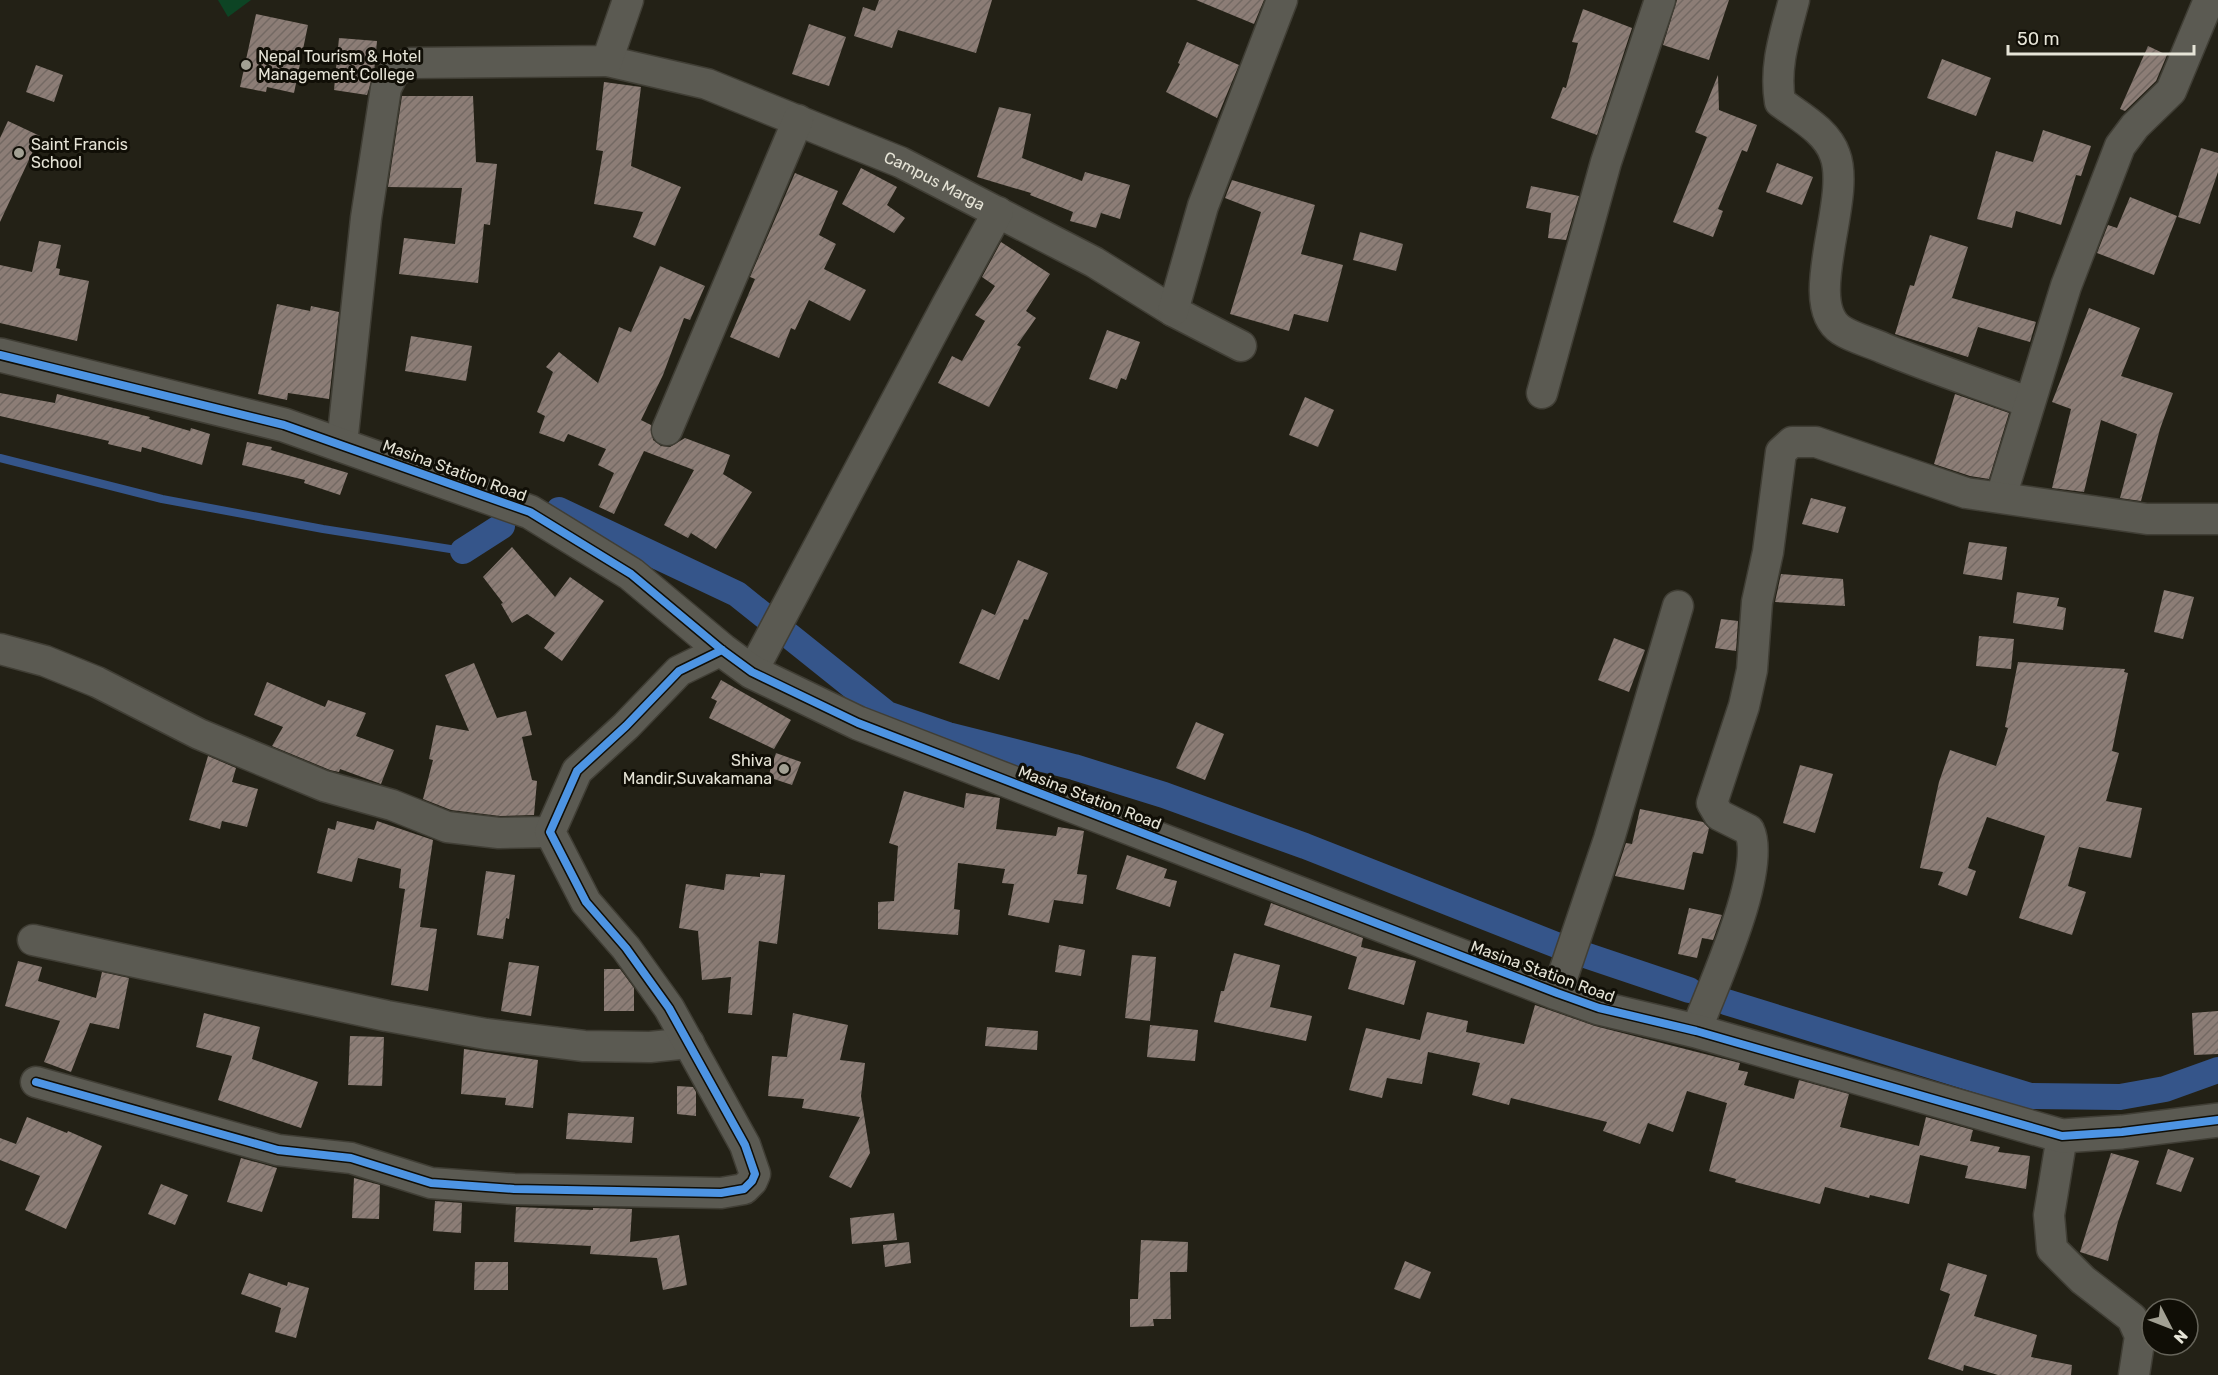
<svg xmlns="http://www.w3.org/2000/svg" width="2218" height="1375" font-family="Rubik,sans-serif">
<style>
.pitch{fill:#0d4424}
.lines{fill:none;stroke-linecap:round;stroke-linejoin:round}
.stream{stroke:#35558a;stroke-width:8}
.canal{stroke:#35558a;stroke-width:26}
.building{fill:url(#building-hatch)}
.minor-casing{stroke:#403e35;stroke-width:33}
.tertiary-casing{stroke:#403e35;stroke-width:36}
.minor{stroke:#5b5a52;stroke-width:30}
.tertiary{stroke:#5b5a52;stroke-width:33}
.cycleway-casing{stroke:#100e06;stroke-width:11}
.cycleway{stroke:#4d94e3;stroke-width:8}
.poi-dot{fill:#a2a093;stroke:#100e06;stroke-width:2}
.labels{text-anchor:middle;stroke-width:6;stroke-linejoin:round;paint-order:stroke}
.poi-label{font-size:16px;fill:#e6e4d7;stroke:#100e06;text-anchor:start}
.street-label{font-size:16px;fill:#e6e4d7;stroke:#100e06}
</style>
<defs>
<pattern id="building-hatch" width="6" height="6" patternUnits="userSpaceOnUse" patternTransform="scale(1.5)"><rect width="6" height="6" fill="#8c7d76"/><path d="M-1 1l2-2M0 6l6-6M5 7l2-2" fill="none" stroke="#736963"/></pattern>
</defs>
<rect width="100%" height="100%" fill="#232116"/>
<polygon class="pitch" points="218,0 251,0 228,17"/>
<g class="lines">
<polyline class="stream" points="0,458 162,499 323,529 463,551"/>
<g class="canal">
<polyline points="559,510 737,594 887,714 948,735 1074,767 1164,795 1305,846 1564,948"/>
<polyline points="463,551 502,526"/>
<polyline points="1579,953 1689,990"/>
<polyline points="1726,1002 2030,1096 2120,1097 2165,1089 2218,1070"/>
</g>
</g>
<g class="building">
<polygon points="879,0 992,0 976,53 898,30 892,48 854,36 863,7 875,11"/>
<polygon points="1196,0 1264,0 1254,24"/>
<polygon points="1677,0 1729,0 1709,60 1663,45"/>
<polygon points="1583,9 1632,28 1597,135 1551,118 1563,87 1566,88 1578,43 1572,42"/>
<polygon points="256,14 308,25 294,93 267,87 266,92 240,87"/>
<polygon points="809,24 846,37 829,86 792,74"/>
<polygon points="339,38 377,41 374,73 367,95 334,90"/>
<polygon points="1187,42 1239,65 1217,118 1166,92 1180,64 1178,63"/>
<polygon points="2148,46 2167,55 2156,81 2125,111 2120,109"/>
<polygon points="1942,59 1991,78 1976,116 1927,98"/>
<polygon points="36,65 63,75 54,102 26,92"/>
<polygon points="1718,75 1719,110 1757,125 1747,152 1742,150 1718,209 1723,211 1713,237 1673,222 1707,137 1695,132"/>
<polygon points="604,82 641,87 631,166 681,187 655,246 633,237 643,212 594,204 603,151 596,150"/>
<polygon points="402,96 473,96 476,162 497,164 490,225 484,224 478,283 399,274 404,238 455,244 462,188 388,187"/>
<polygon points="999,107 1031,114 1022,158 1082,181 1085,172 1130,185 1120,219 1101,213 1096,228 1070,221 1073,212 1030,195 1031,193 977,177"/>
<polygon points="8,121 40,136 0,222 0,138"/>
<polygon points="2043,130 2091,146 2081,176 2076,175 2061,225 2016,211 2012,228 1977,219 1996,151 2033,162"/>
<polygon points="2201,148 2218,153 2218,172 2200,224 2178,217"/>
<polygon points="1777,163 1813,177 1802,205 1766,192"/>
<polygon points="861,168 897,187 887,205 905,218 894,233 842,204"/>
<polygon points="795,173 838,191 819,235 836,244 824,269 866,290 850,321 809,300 795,330 791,328 779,358 730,337 755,279 750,277"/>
<polygon points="1232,180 1315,205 1301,254 1343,265 1328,322 1294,314 1289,331 1230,314 1261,212 1225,198"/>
<polygon points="1531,186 1579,196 1566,240 1548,238 1551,213 1526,208"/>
<polygon points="2130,197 2177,216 2154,275 2097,253 2108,225 2117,228"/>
<polygon points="1360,232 1403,244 1396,271 1353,260"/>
<polygon points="1930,235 1968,247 1952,298 2036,322 2030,342 1978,327 1968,357 1895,334 1910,285 1914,286"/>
<polygon points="39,241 61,245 56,268 60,269 59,275 89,281 77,341 0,323 0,265 32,272"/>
<polygon points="1001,242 1050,274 1026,311 1036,318 1017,345 1021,347 989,407 938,383 952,356 962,361 985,321 975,315 995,286 982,277"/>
<polygon points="660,266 705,286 690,320 684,318 663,375 641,420 651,425 653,440 661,446 670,447 685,438 730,455 723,474 752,492 716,549 691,533 688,538 664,525 694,470 644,451 614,514 599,507 614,473 598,465 606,449 568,434 564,442 539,433 545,416 537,412 553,372 546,367 559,352 598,383 619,327 631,332"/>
<polygon points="277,304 310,311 311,306 339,312 329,399 288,393 287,400 258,394"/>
<polygon points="2089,308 2140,328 2121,376 2173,393 2160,429 2141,501 2120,498 2137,434 2101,420 2084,492 2052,488 2071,409 2052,402"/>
<polygon points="1107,330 1140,342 1126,380 1121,378 1117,389 1089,379"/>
<polygon points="411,336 472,346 466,381 405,371"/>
<polygon points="0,393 55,403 57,394 150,417 149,419 190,431 191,428 210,434 202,465 142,447 141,452 108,444 109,441 0,416"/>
<polygon points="1955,394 2009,413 1989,479 1970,476 1934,464"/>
<polygon points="1305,397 1334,410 1318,447 1289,435"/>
<polygon points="247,442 272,447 271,450 348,473 340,495 304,483 305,480 242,465"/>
<polygon points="1811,498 1846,507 1838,533 1802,524"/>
<polygon points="1969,542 2007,547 2002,580 1963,574"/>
<polygon points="512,547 555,597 570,577 604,601 562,661 544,648 555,633 527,614 512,623 501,604 503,603 483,577"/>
<polygon points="1018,560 1048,573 1028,620 1024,619 999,680 959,663 982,609 995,615"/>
<polygon points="1781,574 1843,579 1845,606 1775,602"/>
<polygon points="2164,590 2194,597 2183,639 2154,632"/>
<polygon points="2017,592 2059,598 2057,606 2066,608 2063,630 2013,623"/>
<polygon points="1721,619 1738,621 1736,651 1715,648"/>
<polygon points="1979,636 2014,639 2011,669 1976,666"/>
<polygon points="1614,638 1645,650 1629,692 1598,680"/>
<polygon points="2018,662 2125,669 2124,672 2128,673 2112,751 2119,753 2106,801 2142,808 2131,858 2079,847 2068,886 2086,892 2072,935 2019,918 2045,836 1987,817 1968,868 1976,871 1967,896 1938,885 1943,872 1920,868 1939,782 1950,750 1996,766 2008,728 2005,727"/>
<polygon points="474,663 497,718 526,711 532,735 522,737 532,780 537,781 534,815 500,816 451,810 423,799 433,760 429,759 436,725 469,731 445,675"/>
<polygon points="721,680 791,720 774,749 709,718 717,701 711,698"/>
<polygon points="267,682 325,707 328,700 366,713 356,736 394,750 381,784 340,769 339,772 330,770 272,746 283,727 254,715"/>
<polygon points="1196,722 1224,734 1205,780 1176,768"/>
<polygon points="776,753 801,762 792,785 768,777"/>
<polygon points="208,756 236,768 232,782 258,789 247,827 222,821 220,829 189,820"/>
<polygon points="1800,765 1833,774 1815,833 1783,823"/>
<polygon points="904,791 964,808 966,793 1000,798 996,829 1056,836 1058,827 1084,831 1077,874 1087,875 1083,904 1054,900 1049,923 1008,915 1014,884 1002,883 1005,869 958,863 954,909 960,910 958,935 878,929 878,902 894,901 898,846 889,843"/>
<polygon points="1640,809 1703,822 1709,828 1703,854 1693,852 1684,890 1615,876 1626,843 1632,844"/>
<polygon points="337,821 374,830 377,821 433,840 420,927 437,929 428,991 391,985 405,889 399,888 401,869 358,858 352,882 317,873 328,828 335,830"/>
<polygon points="1127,855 1167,869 1164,878 1177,881 1170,907 1116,889"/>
<polygon points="486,871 515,875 509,919 506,918 503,939 477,935"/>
<polygon points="760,873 785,875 777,944 759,941 752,1015 728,1013 731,977 702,980 698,931 679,928 686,884 724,890 726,874 760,877"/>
<polygon points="1271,903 1363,938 1361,947 1416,961 1404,1005 1348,989 1357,957 1264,925"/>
<polygon points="1689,908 1722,915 1713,940 1702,938 1697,958 1678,954"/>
<polygon points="1059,945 1085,950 1081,976 1055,972"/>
<polygon points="1234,953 1280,965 1270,1007 1312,1016 1306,1041 1214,1022 1221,991 1224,991"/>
<polygon points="1132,955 1156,957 1150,1021 1125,1018"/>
<polygon points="18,961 42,967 38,981 96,998 102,972 129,978 119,1029 90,1023 71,1072 44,1062 60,1021 5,1006"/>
<polygon points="509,962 539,966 531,1016 501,1011"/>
<polygon points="604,969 620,969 634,988 634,1011 604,1011"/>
<polygon points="1535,1005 1595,1026 1740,1063 1738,1070 1748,1072 1744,1085 1794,1099 1799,1080 1849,1094 1840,1127 1919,1146 1926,1117 1973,1130 1970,1141 2000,1147 1998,1152 2030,1156 2026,1189 1965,1178 1968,1166 1920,1155 1909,1204 1870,1195 1869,1198 1825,1187 1820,1204 1735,1182 1736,1179 1709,1171 1727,1103 1687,1091 1673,1132 1648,1123 1640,1144 1603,1131 1607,1122 1511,1098 1509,1105 1472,1095 1480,1063 1428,1052 1422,1084 1387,1078 1382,1098 1349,1090 1366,1028 1420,1040 1427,1012 1468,1021 1466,1032 1524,1044"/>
<polygon points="2218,1011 2218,1054 2194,1055 2192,1013"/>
<polygon points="204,1013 260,1027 252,1059 318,1082 301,1128 218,1100 232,1056 196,1047"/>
<polygon points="793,1013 848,1025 840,1060 865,1063 861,1096 870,1153 851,1188 829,1177 860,1117 802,1108 804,1099 768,1096 772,1056 787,1057"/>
<polygon points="1150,1025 1198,1030 1195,1061 1147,1057"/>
<polygon points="987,1027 1038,1031 1037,1050 985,1046"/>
<polygon points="350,1036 384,1037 382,1086 348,1085"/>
<polygon points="464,1049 538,1060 533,1108 505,1105 506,1098 461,1094"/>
<polygon points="677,1086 693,1087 696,1092 696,1116 677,1114"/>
<polygon points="568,1113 634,1117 632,1143 566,1139"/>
<polygon points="27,1117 67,1133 68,1131 102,1146 66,1229 25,1210 40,1176 0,1160 0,1138 16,1144"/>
<polygon points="2168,1149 2194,1158 2181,1192 2156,1184"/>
<polygon points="2111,1153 2139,1161 2118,1222 2108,1261 2080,1252"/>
<polygon points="241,1158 277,1168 262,1212 227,1202"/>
<polygon points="354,1178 380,1185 379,1219 352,1218"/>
<polygon points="161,1184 188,1195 175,1225 148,1214"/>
<polygon points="435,1201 462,1203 461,1233 433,1231"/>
<polygon points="516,1207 593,1210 593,1208 632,1209 630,1242 679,1235 687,1285 663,1290 657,1258 590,1254 591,1246 514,1242"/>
<polygon points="894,1213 897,1240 852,1244 850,1218"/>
<polygon points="1141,1240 1188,1242 1187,1272 1170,1272 1171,1319 1153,1319 1154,1326 1130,1327 1130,1299 1138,1299"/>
<polygon points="909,1242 911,1263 885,1267 883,1245"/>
<polygon points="1405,1261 1431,1272 1420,1299 1394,1289"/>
<polygon points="475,1262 508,1262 508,1290 474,1290"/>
<polygon points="1948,1263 1987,1275 1974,1316 2037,1335 2031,1357 2072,1365 2071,1375 1998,1375 1964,1365 1963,1371 1928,1359 1950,1294 1940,1290"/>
<polygon points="249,1273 287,1286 288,1282 309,1288 296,1338 275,1332 281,1308 241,1294"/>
</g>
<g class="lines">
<defs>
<g id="minor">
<path d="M1794,0C1785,35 1774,66 1780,102C1800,117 1827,131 1835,155C1852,200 1800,303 1841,330C1853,338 1870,342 1883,348C1931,368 1980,384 2028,402"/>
<path id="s1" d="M607,61L707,84L900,162L1094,262L1173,311L1241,346"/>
<polyline points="1173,311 1203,206 1282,0"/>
<polyline points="1542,393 1606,162 1660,0"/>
<polyline points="667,430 798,120"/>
<polyline points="342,444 366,218 386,88 394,72 410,63 607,61 628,0"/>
<polyline points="2001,497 2066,286 2120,146 2135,126 2171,91 2209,0"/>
<polyline points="0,649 45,661 97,682 199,734 324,786 392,805 447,827 499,833 550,832"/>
<polyline points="752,672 948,303 998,212"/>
<polyline points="33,940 387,1016 486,1034 584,1046 650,1047 689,1043"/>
<polyline points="1557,993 1609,839 1678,606"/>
<path d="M1696,1031C1711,990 1768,869 1749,830L1719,815L1712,803L1744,706L1752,670L1757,602L1768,552L1781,452L1792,442H1816L1966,493L2147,519H2218"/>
<polyline points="36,1082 278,1150 351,1158 431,1183 514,1189 721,1193 744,1189 752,1181 755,1174 745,1145 669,1008 626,948 586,902 550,832 577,771 626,726 679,671 722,650"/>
<polyline points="2062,1136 2049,1215 2052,1249 2083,1280 2132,1318 2140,1336 2134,1375"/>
</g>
<polyline id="tertiary" points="0,355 284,425 530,512 631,574 722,650 752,672 858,723 1557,993 1599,1008 1696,1031 2062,1136 2122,1132 2218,1120"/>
</defs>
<use href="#minor" class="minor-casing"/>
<use href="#tertiary" class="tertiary-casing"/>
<use href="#minor" class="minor"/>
<use href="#tertiary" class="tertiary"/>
<defs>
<g id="cycleway">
<polyline points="0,355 284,425 530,512 631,574 722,650 752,672 858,723 1557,993 1599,1008 1696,1031 2062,1136 2122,1132 2218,1120"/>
<polyline points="36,1082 278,1150 351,1158 431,1183 514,1189 721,1193 744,1189 752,1181 755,1174 745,1145 669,1008 626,948 586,902 550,832 577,771 626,726 679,671 722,650"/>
</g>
</defs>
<use href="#cycleway" class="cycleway-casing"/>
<use href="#cycleway" class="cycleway"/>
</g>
<g class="poi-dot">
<circle cx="246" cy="65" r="6"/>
<circle cx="19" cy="153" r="6"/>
<circle cx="784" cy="769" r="6"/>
</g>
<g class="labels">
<g class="poi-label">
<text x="258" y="62">Nepal Tourism &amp; Hotel<tspan x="258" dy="18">Management College</tspan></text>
<text x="31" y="150">Saint Francis<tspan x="31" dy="18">School</tspan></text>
<text x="772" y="766" text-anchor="end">Shiva<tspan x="772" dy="18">Mandir,Suvakamana</tspan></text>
</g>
<g class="street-label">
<text dy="6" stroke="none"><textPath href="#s1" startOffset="350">Campus Marga</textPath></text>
<text transform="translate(455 470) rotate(20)" y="6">Masina Station Road</text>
<text transform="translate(1090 797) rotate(21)" y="6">Masina Station Road</text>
<text transform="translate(1543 971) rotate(20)" y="6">Masina Station Road</text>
</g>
</g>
<g transform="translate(2170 1327) rotate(132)"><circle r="28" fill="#100e06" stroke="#66645a" stroke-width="1.5"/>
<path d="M0-4.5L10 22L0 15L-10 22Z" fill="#a2a093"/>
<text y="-9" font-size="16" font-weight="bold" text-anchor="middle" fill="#e6e4d7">N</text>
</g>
<path d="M2008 45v9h186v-9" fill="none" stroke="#e6e4d7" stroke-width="3"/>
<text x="2017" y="45" font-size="18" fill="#e6e4d7" stroke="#100e06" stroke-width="4.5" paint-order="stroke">50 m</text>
</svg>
